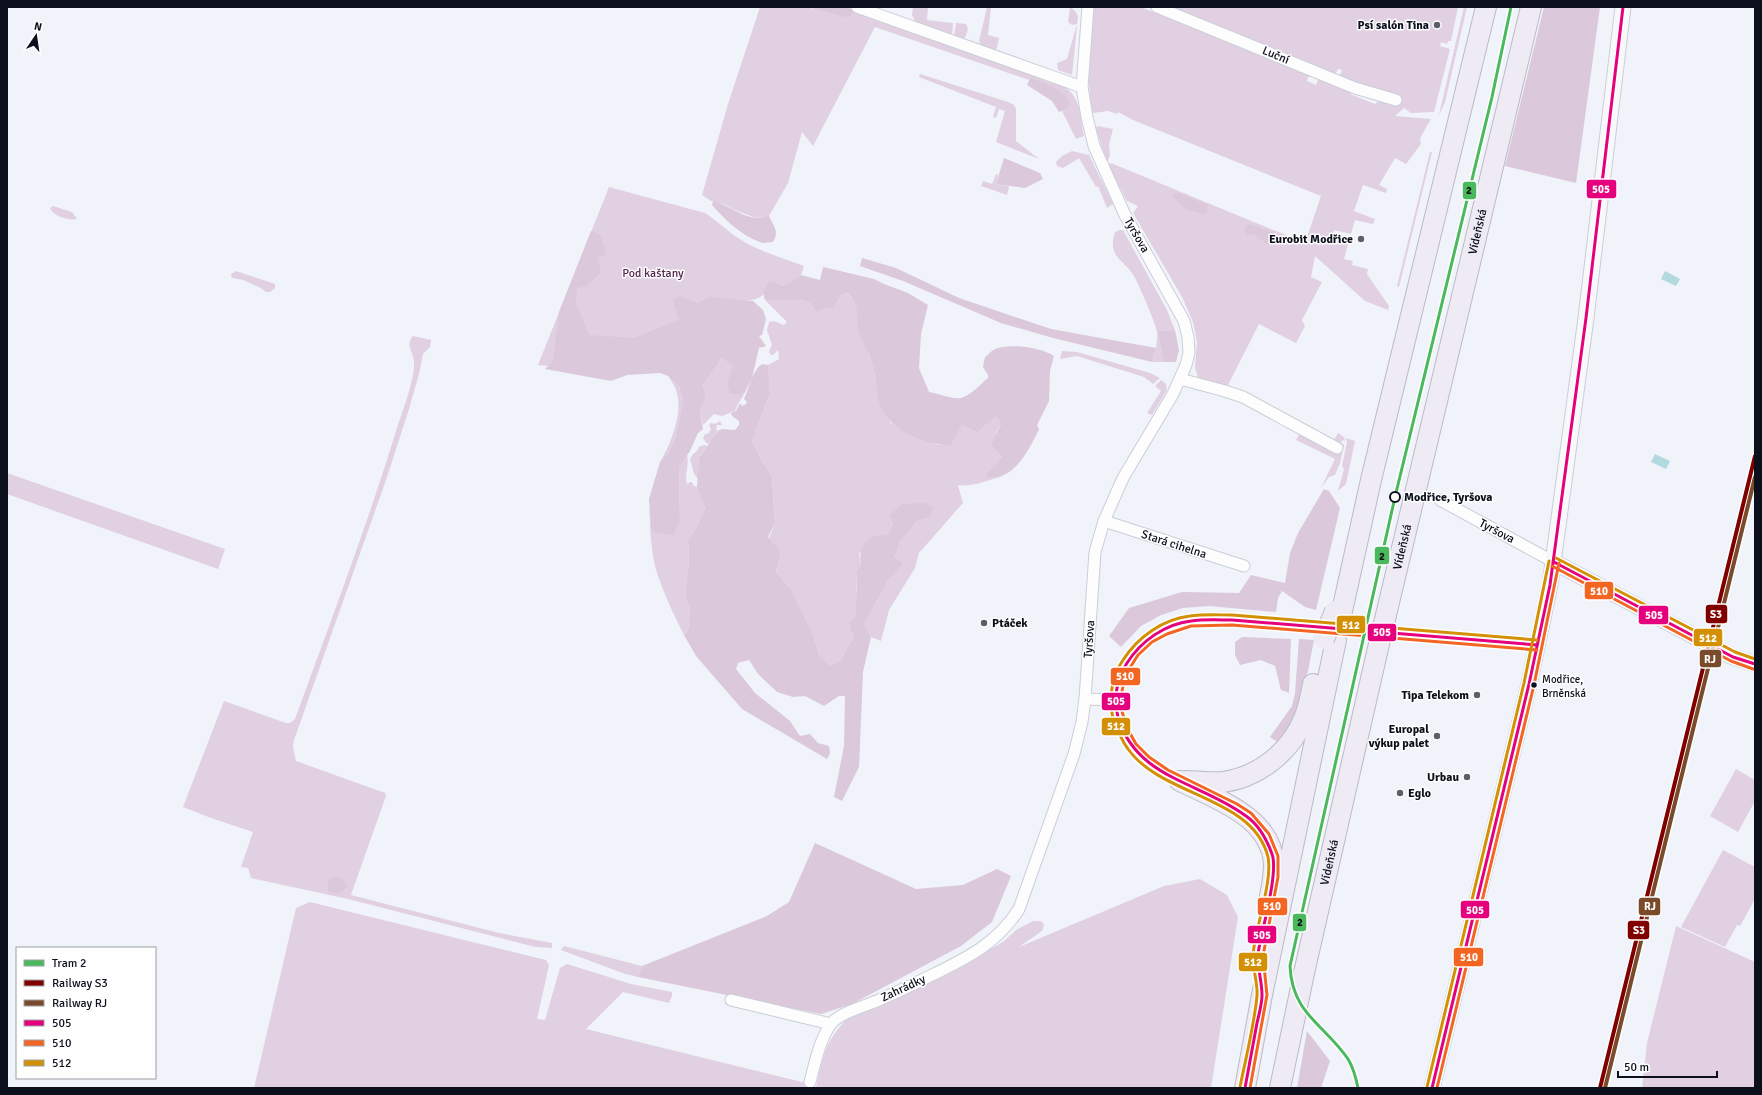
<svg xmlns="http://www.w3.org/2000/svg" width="1762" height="1095" font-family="Signika,sans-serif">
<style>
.green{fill:#e1d0e2;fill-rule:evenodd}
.forest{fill:#dbc8db}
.water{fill:#b3d9e0}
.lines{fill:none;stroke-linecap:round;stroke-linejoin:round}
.street-casing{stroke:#caced7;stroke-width:13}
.secondary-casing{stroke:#caced7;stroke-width:17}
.highway-casing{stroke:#bcbac6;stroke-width:22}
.street{stroke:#fdfdfe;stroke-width:11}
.secondary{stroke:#f8f8fb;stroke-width:15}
.highway{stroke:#eeebf5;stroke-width:20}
.highway-bridge-casing{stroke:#bcbac6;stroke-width:22;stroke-linecap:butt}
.highway-bridge{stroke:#eeebf5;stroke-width:20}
.bus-1-casing{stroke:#fefefe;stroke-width:6}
.bus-2-casing{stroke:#fefefe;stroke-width:6}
.bus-3-casing{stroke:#fefefe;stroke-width:6}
.bus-1{stroke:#e5007d;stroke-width:3}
.bus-2{stroke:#f26522;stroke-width:3}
.bus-3{stroke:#d49004;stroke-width:3}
.rail-1-casing{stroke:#fefefe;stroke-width:7}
.rail-2-casing{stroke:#fefefe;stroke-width:7}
.rail-1{stroke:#800000;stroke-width:4}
.rail-2{stroke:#7a4b2a;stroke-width:4}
.tram-1-casing{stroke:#fefefe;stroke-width:6}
.tram-1{stroke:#4ab95d;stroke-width:3}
.poi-dot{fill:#5c5f6a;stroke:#fefefe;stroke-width:1.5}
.stop-dot{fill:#fefefe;stroke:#0c101c;stroke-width:2}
.bus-dot{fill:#0c101c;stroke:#fefefe;stroke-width:1.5}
.labels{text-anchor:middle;stroke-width:3;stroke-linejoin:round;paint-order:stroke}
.bus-label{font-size:11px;fill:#0c101c;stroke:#fefefe;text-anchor:start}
.poi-label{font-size:12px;font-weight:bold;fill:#0c101c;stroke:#fefefe;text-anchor:end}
.street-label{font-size:12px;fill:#0c101c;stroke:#fefefe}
.park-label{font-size:12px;fill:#54274d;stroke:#fefefe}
.stop-label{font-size:12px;font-weight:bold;fill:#0c101c;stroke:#fefefe;text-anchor:start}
.line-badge{stroke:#fefefe;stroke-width:1.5}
.badge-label{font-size:11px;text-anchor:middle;font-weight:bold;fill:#fff}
.pale-badge-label{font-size:11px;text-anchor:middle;font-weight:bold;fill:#111}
</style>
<rect width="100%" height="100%" fill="#f0f3fa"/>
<g class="green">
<path d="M760,7H808C821,13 838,10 852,9L1060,84C1082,96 1079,113 1084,136L1076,139L1062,111L1067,109L1029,78V80L875,27L813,146L802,132L788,183L769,216L756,218L735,210L724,204L711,201L702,195L728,104Z"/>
<polygon points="913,7 928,7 927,20 953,23 952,36 916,23 912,15"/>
<polygon points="987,7 991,7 988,35 999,38 997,48 994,51 982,46 979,41"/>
<polygon points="1070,7 1075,11 1078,16 1072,75 1058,70 1057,63 1067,59 1077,24 1072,25 1068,22"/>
<path d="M1094,7H1140L1208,32L1352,90L1350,94L1375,104L1380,100L1339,78L1342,70L1338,69L1334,76L1168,7H1458L1451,41H1448L1447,44L1441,42L1440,46L1450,49L1434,112L1411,113L1404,108L1395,116L1431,119L1420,138L1421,144L1406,164L1395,158L1379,185L1387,189L1386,193L1363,185L1354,211L1375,219L1373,224L1355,220L1351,234L1334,230L1333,236L1349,241L1344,259L1353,261L1352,265L1368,269L1367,274L1389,306L1388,310L1365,301L1315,256L1311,277L1322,282L1302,320L1305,326L1296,343L1259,324L1227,387L1198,378L1195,367L1197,342L1193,322L1182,297L1133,213L1138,206L1127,201L1108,165L1111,163L1305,243L1321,196L1133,120L1118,112L1117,114L1108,111L1093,113C1086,91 1089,30 1094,7ZM1312,76L1318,79L1316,85L1307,81L1308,77Z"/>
<polygon points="1464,7 1467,7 1445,102 1439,115"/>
<polygon points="956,23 966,24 968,29 965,38 958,39 954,37"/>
<polygon points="920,74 1008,102 1014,105 1016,109 1016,141 1039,159 996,142 1005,111 999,109 996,118 993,117 996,107 919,77"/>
<polygon points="1097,126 1113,129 1109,145 1110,156 1107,162 1096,129"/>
<polygon points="1072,151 1089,155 1113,204 1107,208 1098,186 1096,187 1079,158 1063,168 1057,166 1056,162 1062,156"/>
<polygon points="1430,152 1432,152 1399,287 1397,286"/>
<polygon points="996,174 998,175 996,184 1009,186 1007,195 981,186 983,181 992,184"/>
<path d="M609,187L705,213C718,221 729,233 743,241C761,252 783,258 804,266L801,275L783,286L776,284C759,299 758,301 735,301L611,372L538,365Z"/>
<path d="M53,206L72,212L77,219C68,221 53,216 50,208Z"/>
<path d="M1120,230H1123L1167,310L1175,330L1157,331L1164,362H1152C1155,353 1158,342 1157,332C1157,326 1138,283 1134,276C1123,258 1107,258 1115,232Z"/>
<polygon points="236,271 275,284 275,288 270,292 266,292 261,288 243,280 232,278 231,274"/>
<path d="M847,293L857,304L859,331L873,365L879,401L891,423L911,436L939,445L962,424L996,415L1001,424L996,433L1002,456L995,465L987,472L986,477H999C986,481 972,487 958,485L963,503L919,553L915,568L889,610L881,641L871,637L864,624L888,581L904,564L895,557L900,542L916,522L930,517L893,523L888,534L872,537L859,554L861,565L856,571C857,587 857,602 855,617L849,621L850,630L854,636L840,661L830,665L819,655L813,634L791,589L776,572L781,551L769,538L775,523L772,476L762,461L752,441L770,393L768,365L779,359L778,350L773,355H771L769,351L772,345L767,330L769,322L774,321L784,325L787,322L765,300H801L810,303L817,313L826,308H834L841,295Z"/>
<path d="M413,336L431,340L430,347L423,354L419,374L409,409L386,480L294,740L293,747L296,761L385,793L386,796L351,895L499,933L552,943V948L535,947L348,899L251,878L248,868L241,867L253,832L211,818L183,807L224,701L286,723H290L295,719C330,623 367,526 397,428C403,410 415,379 414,361C413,352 405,344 413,336Z"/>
<polygon points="1062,351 1077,352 1150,373 1160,378 1153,384 1144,377 1077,356 1060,359"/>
<path d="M722,358L732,366L727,383L747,385C746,395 738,401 735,411L722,416L714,414L703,425L700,412L706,397L703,385Z"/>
<path d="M668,376L679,386L683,401L675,439L668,453L660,462C671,444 684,411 676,390C674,385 671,380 668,376Z"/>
<polygon points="1161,380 1166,384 1167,390 1152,415 1147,413 1161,391 1155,386"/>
<polygon points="720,421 722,425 717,425 716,431 722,429 715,435 709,444 706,443 703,438 705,434 708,434 711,429 709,425 711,423 715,424"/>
<polygon points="1300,433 1335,452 1340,443 1334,440 1338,433 1344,437 1345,441 1342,440 1341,443 1344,445 1340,463 1335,475 1329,477 1321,488 1335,459 1296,440"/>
<polygon points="1346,438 1355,441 1346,484 1338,491 1344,469 1342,466 1347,442"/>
<polygon points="706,445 707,446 699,458 698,479 694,474 690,459 693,454 696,452 700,446"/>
<path d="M687,455C690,465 684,474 687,484L690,482H692L694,486L697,487L705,508L698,524L688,540L689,563L685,596L690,609L688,630L684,635C674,615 664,594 657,573C650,549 650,524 649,499L651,528L674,536L680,521L679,468Z"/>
<polygon points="7,473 225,549 218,569 7,494"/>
<polygon points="1736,769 1755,780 1755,801 1738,832 1710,816"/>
<polygon points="1723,850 1755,867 1755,899 1740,926 1737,925 1725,947 1681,927"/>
<path d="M1200,879L1227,895L1238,917L1211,1088H816C822,1060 825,1041 846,1020L941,977L1003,942L1016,930L1033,921H1041L1044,925L1042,931L1019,947L1164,886Z"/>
<polygon points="310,902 546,960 549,965 537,1019 545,1020 560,968 567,964 631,984 672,992 672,996 669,1003 623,992 586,1029 806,1083 804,1088 254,1088 296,908"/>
<polygon points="1676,926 1755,962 1755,1088 1642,1088 1647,1043"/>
<polygon points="564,946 642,966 638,977 625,974 561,950"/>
</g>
<g class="forest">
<polygon points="808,7 845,7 852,9 853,12 850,16 845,17"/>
<polygon points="1544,7 1600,7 1576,183 1505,166"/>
<path d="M1030,78C1045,83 1062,88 1070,103L1067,109L1059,112L1052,101L1027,85Z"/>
<polygon points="1004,158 1040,173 1043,179 1025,188 996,184"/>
<polygon points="1176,192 1208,205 1206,214 1187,210 1172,196"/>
<path d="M713,201C728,204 741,217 756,218C760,218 765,216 769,216C773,226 780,231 773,242C768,242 764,244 760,242C742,236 724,219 712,205Z"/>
<polygon points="1250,224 1274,233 1274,241 1267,244 1254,234 1247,235 1244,230 1246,226"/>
<polygon points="591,231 600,234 607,255 597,257 601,272 587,286 577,288 576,303 589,335 634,338 679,320 673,300 680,296 697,303 709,297 753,301 763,310 766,319 762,335 759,336 766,346 759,348 752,378 745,392 739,394 730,394 727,383 732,366 722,358 703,385 706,397 700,412 703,429 698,433 690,451 679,468 680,521 674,536 655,532 651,528 649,499 660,462 668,453 675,439 683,401 679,386 668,376 660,373 627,375 611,381 545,369 553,361 559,312"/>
<polygon points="862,258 896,268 959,298 1051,329 1156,348 1152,362 1053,338 1001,323 903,281 860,266"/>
<path d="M823,267L874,279L884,284L908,293L928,305L921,334L919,368L929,392C937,393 945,397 954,398C967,401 979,385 988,378V375L983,367L985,357C988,355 991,351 995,349C1010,343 1041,347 1054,356L1050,371L1049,401L1037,425L1039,429C1031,446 1019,471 999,477C995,478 990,477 986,477L987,472L995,465L1002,456L991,445L1001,424L996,416L977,432L962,424L951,445C923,445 886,430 878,399C876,388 876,377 873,366C870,353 861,342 858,329C855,312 862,306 847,293L841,295L834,308H826L817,313L810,303L801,300H765C762,292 765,287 770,281L783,286L801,275L820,280Z"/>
<polygon points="1175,330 1179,350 1176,362 1164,362 1157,331"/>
<path d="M762,364L768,365L770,393L752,441L762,461L772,476L775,523L768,537L781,551L776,572L791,589L813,634L819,655L830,665L840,661L854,636L850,630L849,621L855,617L857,587L856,571L861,565C859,555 861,542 872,537C876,535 884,535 888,534L893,523L890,515L902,504L926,503L933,507L930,517L916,522L900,542L895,557L904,564L888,581L864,624L871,637L863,672L859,767L842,801L834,797L844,746L845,696H839L824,706L805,696L793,697L777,692L758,674L749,660L738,663L736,669L755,693L790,721L800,736L810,734L818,743L829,746L830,753L827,759L742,709L696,656L684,635L688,630L690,609L685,596L689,563L688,540L698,524L705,508L697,487L699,458L715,435L722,429L735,430L739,425V421L732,416L731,413L736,411L740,403L742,406L746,404L747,402L744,399C749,388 752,371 762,364Z"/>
<polygon points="1324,489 1329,491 1340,508 1316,610 1305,607 1282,591 1278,598 1276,612 1209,606 1183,608 1161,615 1141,626 1121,647 1109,636 1129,608 1182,592 1239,593 1251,575 1285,583 1290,553 1298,533"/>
<polygon points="1242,637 1291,639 1289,693 1281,690 1275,666 1261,660 1240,665 1235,655 1235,642"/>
<polygon points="1299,639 1314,640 1301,707 1280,744 1270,737 1292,706 1295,693"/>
<polygon points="815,843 916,889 963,885 997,869 1011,876 992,922 961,946 852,1004 821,1014 638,977 642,966 767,916 789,902"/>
<polygon points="338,876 344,881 348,887 338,894 328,892 328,880"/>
<polygon points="1307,1031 1330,1061 1321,1088 1297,1088"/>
</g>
<g class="water">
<polygon points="1665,271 1680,279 1676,286 1661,279"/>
<polygon points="1655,454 1670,461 1666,469 1651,462"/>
</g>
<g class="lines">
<defs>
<g id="street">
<polyline points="857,7 1082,87"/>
<polyline points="1157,7 1355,88 1396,100"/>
<polyline points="1180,379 1225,391 1243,397 1337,448"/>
<polyline points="1440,500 1554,562"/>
<polyline points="1104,521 1244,566"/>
<polyline points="1085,699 1116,700"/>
<path d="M1180,781C1165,774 1151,767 1139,755C1103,718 1111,661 1155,634C1178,620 1206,619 1232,620L1537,645"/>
<polyline points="731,1000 831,1024"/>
<path d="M810,1082C815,1063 819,1042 830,1025C838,1013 866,1006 879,1000C895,993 912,985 928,977C965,959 997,944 1019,909L1074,754L1082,722L1085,699L1095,552L1104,521L1123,478L1173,394L1186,365L1189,353L1188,337L1184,321L1125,215L1094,146L1087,117L1082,87L1088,7"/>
</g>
<g id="secondary">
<polyline points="1554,562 1733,657 1755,664"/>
<polyline points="1432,1088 1529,684 1550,585 1586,318 1623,7"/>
</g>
<g id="highway">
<polyline points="1342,611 1371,480 1486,7"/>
<path id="s1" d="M1386,615L1531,7"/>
<path d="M1180,781C1216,799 1272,817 1274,865C1274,875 1272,886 1270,896"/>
<path d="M1186,781C1198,781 1211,783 1223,782C1259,777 1292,751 1305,716C1309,706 1311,695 1313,684"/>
<polyline points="1245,1088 1262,995 1336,640"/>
<path id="s2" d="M1280,1088L1304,973L1379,644"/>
</g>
</defs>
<use href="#street" class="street-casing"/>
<use href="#secondary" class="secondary-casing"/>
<use href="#highway" class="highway-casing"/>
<use href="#street" class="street"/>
<use href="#secondary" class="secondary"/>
<use href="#highway" class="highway"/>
<defs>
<g id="highway-bridge">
<polyline points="1324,639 1335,611"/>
<polyline points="1379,644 1386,615"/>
</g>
</defs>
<use href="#highway-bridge" class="highway-bridge-casing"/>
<use href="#highway-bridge" class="highway-bridge"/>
<defs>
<g id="bus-1">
<polyline points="1554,562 1733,657 1755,664"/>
<path d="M1245,1088C1249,1066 1253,1045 1257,1023C1259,1014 1262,1004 1262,995C1262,981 1257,967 1258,954C1261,932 1279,873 1272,854C1267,840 1259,825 1246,816C1201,782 1136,779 1118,717C1113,699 1117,678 1127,663C1141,641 1165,624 1191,621C1204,619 1219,620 1232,620L1537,645"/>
<polyline points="1432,1088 1529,684 1550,585 1586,318 1623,7"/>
</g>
<g id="bus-2">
<polyline points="1552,566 1731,661 1753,669"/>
<polyline points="1250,1088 1267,995 1263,956 1278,877 1278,856 1269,834 1251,813 1237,804 1168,770 1149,757 1136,744 1127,728 1121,708 1122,691 1126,674 1138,655 1152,642 1167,634 1191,626 1232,625 1537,650"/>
<polyline points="1437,1088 1534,685 1559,563"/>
</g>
<g id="bus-3">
<polyline points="1556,558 1735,652 1755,659"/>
<path d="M1240,1087C1246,1057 1254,1026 1257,996C1258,982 1252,968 1253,955C1255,929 1273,880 1268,857C1253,796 1162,797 1128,749C1121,740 1117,729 1113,718C1108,699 1112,676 1123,660C1138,637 1163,619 1190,616C1204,614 1218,615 1232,615L1537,640"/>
<polyline points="1427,1087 1524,683 1549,561"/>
</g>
</defs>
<use href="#bus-1" class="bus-1-casing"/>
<use href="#bus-2" class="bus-2-casing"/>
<use href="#bus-3" class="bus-3-casing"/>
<use href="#bus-1" class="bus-1"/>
<use href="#bus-2" class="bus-2"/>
<use href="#bus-3" class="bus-3"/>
<defs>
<polyline id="rail-1" points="1600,1088 1755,456"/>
<polyline id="rail-2" points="1605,1088 1755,477"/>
</defs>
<use href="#rail-1" class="rail-1-casing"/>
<use href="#rail-2" class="rail-2-casing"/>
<use href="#rail-1" class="rail-1"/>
<use href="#rail-2" class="rail-2"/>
<defs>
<path id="tram-1" d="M1358,1088C1356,1078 1353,1067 1348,1059C1324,1024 1292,1014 1290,966L1395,497L1492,97L1511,7"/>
</defs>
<use href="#tram-1" class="tram-1-casing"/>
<use href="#tram-1" class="tram-1"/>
</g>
<g class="poi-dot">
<circle cx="1437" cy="25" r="4"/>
<circle cx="1361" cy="239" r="4"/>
<circle cx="984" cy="623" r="4"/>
<circle cx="1477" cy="695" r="4"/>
<circle cx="1437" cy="736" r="4"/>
<circle cx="1467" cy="777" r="4"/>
<circle cx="1400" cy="793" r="4"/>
</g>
<circle class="stop-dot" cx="1395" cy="497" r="5"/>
<circle class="bus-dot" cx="1534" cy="685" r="3.5"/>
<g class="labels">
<g class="bus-label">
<text x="1542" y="683">Modřice,<tspan x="1542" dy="14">Brněnská</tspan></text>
</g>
<g class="poi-label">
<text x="1429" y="29">Psí salón Tina</text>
<text x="1353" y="243">Eurobit Modřice</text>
<text x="992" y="627" text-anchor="start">Ptáček</text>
<text x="1469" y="699">Tipa Telekom</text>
<text x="1429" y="733">Europal<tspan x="1429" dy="14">výkup palet</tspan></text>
<text x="1459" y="781">Urbau</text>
<text x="1408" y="797" text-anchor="start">Eglo</text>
</g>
<g class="street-label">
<text transform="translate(1276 55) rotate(23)" y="4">Luční</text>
<text dy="4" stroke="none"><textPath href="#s1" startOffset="394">Vídeňská</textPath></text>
<text transform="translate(1137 235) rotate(60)" y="4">Tyršova</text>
<text transform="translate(1497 531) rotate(28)" y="4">Tyršova</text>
<text transform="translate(1174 544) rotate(18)" y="4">Stará cihelna</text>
<text dy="4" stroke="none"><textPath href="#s1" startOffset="70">Vídeňská</textPath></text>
<text transform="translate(1089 639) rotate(-86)" y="4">Tyršova</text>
<text dy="4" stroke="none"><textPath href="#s2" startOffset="231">Vídeňská</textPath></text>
<text transform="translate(903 988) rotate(-25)" y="4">Zahrádky</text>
</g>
<g class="park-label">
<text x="653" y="277">Pod kaštany</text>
</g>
<g class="stop-label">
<text x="1404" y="501">Modřice, Tyršova</text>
</g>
</g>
<g class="line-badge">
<rect x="1586" y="179" width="31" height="20" rx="4" fill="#e5007d"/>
<rect x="1462" y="181" width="15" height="19" rx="4" fill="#4ab95d"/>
<rect x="1374" y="546" width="16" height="19" rx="4" fill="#4ab95d"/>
<rect x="1584" y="581" width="30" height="19" rx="4" fill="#f26522"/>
<rect x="1705" y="604" width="23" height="20" rx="4" fill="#800000"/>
<rect x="1638" y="605" width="31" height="20" rx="4" fill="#e5007d"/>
<rect x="1336" y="615" width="30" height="19" rx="4" fill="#d49004"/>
<rect x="1367" y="623" width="30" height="19" rx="4" fill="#e5007d"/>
<rect x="1693" y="628" width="30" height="19" rx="4" fill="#d49004"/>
<rect x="1699" y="649" width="23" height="19" rx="4" fill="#7a4b2a"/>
<rect x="1110" y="667" width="31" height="19" rx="4" fill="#f26522"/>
<rect x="1101" y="692" width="30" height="19" rx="4" fill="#e5007d"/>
<rect x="1101" y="717" width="30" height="19" rx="4" fill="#d49004"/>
<rect x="1638" y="897" width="23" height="19" rx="4" fill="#7a4b2a"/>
<rect x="1257" y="897" width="31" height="19" rx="4" fill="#f26522"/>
<rect x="1460" y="900" width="30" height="19" rx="4" fill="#e5007d"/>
<rect x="1292" y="913" width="15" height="19" rx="4" fill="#4ab95d"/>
<rect x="1627" y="920" width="23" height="20" rx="4" fill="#800000"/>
<rect x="1247" y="925" width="30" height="19" rx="4" fill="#e5007d"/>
<rect x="1453" y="947" width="31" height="20" rx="4" fill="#f26522"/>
<rect x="1238" y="952" width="30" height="20" rx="4" fill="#d49004"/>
</g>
<g class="badge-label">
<text x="1601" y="193">505</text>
<text x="1599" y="595">510</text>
<text x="1716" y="618">S3</text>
<text x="1654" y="619">505</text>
<text x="1351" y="629">512</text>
<text x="1382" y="636">505</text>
<text x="1708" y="642">512</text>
<text x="1710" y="663">RJ</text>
<text x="1125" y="680">510</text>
<text x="1116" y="705">505</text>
<text x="1116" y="730">512</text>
<text x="1650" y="910">RJ</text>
<text x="1272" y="910">510</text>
<text x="1475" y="914">505</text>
<text x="1639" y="934">S3</text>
<text x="1262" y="939">505</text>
<text x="1469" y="961">510</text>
<text x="1253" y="966">512</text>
</g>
<g class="pale-badge-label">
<text x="1469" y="194">2</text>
<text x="1382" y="560">2</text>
<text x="1300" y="926">2</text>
</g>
<rect width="1762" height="1095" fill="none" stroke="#0c101c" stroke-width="16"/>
<rect x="16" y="947" width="140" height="132" fill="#fefefe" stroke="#9d9fa4"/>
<rect x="24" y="960" width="20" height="6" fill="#4ab95d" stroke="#9d9fa4"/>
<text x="52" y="967" font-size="12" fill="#0c101c">Tram 2</text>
<rect x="24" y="980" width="20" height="6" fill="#800000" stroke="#9d9fa4"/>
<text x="52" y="987" font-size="12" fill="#0c101c">Railway S3</text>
<rect x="24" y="1000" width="20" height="6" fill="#7a4b2a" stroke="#9d9fa4"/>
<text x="52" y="1007" font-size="12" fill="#0c101c">Railway RJ</text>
<rect x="24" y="1020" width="20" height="6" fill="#e5007d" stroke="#9d9fa4"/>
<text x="52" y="1027" font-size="12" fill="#0c101c">505</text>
<rect x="24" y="1040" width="20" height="6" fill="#f26522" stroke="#9d9fa4"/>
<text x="52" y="1047" font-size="12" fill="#0c101c">510</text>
<rect x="24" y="1060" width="20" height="6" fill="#d49004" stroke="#9d9fa4"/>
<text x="52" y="1067" font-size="12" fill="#0c101c">512</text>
<g transform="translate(36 36) rotate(13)" stroke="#fefefe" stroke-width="3" paint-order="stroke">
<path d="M0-3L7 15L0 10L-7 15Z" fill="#0c101c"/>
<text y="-6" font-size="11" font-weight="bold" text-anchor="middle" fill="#0c101c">N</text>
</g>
<path d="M1618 1071v6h99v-6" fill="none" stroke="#0c101c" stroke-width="2"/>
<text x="1624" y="1071" font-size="12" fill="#0c101c" stroke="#fefefe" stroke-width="3" paint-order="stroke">50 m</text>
</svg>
